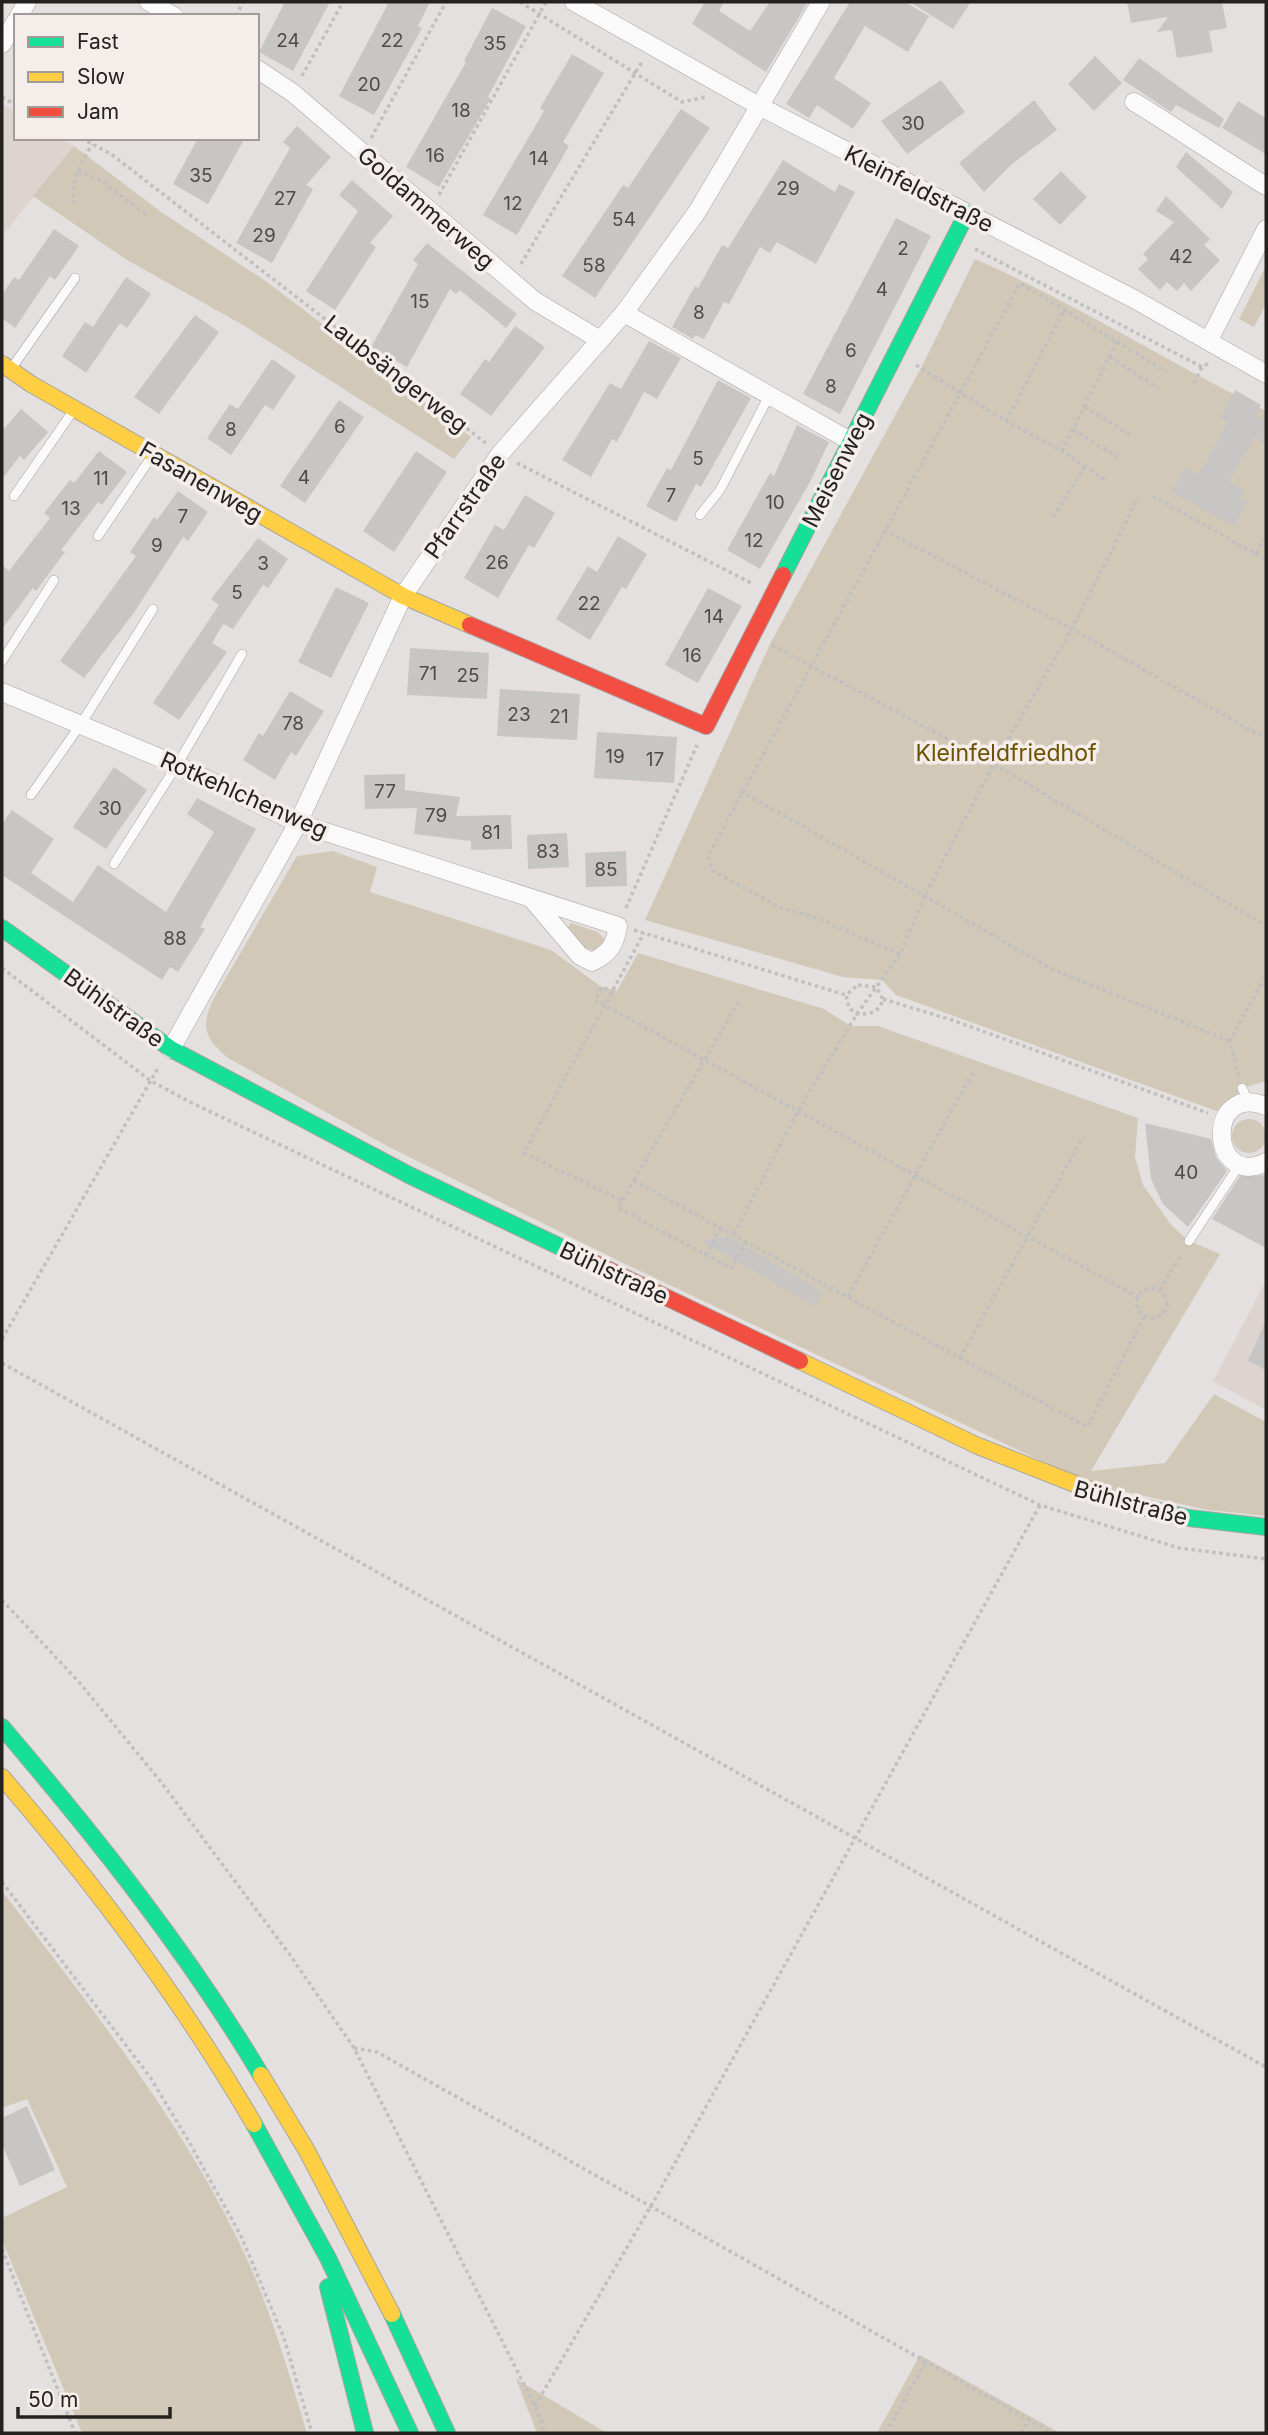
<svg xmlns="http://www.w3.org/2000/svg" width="1268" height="2435" font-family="Inter,sans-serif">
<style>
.built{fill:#ddd3cf}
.green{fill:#d1c8b8}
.building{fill:#c8c6c5}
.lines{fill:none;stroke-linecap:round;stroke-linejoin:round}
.lane-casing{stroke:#a8a4a3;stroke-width:10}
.street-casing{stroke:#a8a4a3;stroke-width:19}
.fast-casing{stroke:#a8a4a3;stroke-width:18}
.slow-casing{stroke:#a8a4a3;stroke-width:18}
.jam-casing{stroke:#a8a4a3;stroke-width:18}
.path{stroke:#c0c0c0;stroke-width:3.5;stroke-dasharray:3.5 3.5;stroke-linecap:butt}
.lane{stroke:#fbfafa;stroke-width:9}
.street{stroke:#fbfafa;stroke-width:18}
.fast{stroke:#16e098;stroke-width:16}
.slow{stroke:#ffcf43;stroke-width:16}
.jam{stroke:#f24e42;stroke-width:16}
.labels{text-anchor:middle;stroke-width:7;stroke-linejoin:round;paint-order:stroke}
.number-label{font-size:19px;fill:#4d4b4a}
.street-label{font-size:23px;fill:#242221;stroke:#f4ede9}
.park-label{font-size:23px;fill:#6d5100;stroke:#f4ede9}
</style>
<rect width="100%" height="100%" fill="#e4e0df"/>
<g class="built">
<polygon points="2,104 16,112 16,138 61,138 74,146 2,236"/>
<polygon points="1266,1281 1266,1410 1213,1381"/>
</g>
<g class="green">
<polygon points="74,146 161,212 267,282 471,437 454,459 243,325 127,260 33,196"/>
<path d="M975,259C1075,303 1168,362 1266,411V1081L1242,1088L1222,1113L896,995L882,980L843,977L645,920L770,644L921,368Z"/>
<polygon points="1266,266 1266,304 1254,327 1239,319"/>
<path d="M333,851L377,867L370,892L551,950L600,986L617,991L638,953L824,1009L851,1026H878L1138,1118L1135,1157L1143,1185L1172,1226L1189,1241L1220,1254L1091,1471L1165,1463L1214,1394L1266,1422V1516L1208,1510L1090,1484L621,1262L389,1147L228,1058C204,1038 200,1026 214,998L297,856Z"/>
<path d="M571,923L598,932L605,940L604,947C587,957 578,941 567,929Z"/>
<circle cx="1249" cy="1136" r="17"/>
<path d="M2,1891C87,2002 175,2111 237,2238C268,2300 287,2367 307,2433H82L2,2240V2218L67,2187L27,2099L2,2108Z"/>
<polygon points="920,2355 1060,2433 877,2433"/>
<polygon points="516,2379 607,2433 537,2433"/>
</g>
<g class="building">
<polygon points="285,2 330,2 293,71 259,52"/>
<polygon points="389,2 430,2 418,26 422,28 374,115 339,96"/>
<polygon points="705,2 724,2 719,11 750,31 770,2 808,2 766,72 692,24"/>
<polygon points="850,2 905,2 929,16 908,52 865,26 834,78 871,103 853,129 817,105 809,118 786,104"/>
<polygon points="910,2 971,2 953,29"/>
<polygon points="1127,2 1222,2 1227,28 1209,31 1213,52 1177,58 1172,30 1157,32 1168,17 1131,23"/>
<polygon points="492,8 526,26 488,97 491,98 439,187 406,167 466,62 464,61"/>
<polygon points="572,54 604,73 563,142 569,146 517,235 483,215 544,111 540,108"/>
<polygon points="1095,56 1122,83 1094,111 1068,84"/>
<polygon points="1139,58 1224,119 1219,128 1176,105 1171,112 1123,80"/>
<polygon points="941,80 965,112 907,154 881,121"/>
<polygon points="1034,100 1057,130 1012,164 984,192 959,163"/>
<polygon points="1238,101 1266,118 1266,154 1222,128"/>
<polygon points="681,109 710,128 595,298 562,276 623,185 628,188"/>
<polygon points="297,126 331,157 306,185 313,189 272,263 236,243 290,148 283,142"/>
<polygon points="198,138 245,138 208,204 173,184"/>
<polygon points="1186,152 1233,192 1222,209 1176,167"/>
<polygon points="783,160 835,192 839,184 855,192 816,264 777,242 770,253 760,247 729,304 724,302 704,339 695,335 693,339 672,327 695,286 698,288 722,245 728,248"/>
<polygon points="1061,171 1087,197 1060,225 1033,199"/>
<polygon points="352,180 393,216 370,243 376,247 335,310 306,291 358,211 339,195"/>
<polygon points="1166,196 1210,239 1204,245 1220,260 1191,291 1184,283 1177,291 1167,282 1160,290 1138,269 1148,259 1143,254 1174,222 1156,211"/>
<polygon points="896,218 931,236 840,414 803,394"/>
<polygon points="54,229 79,246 55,280 50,276 15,328 2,318 2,295 14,277 19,280"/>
<polygon points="427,243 517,314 506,328 460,290 456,294 450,289 407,367 371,347 418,264 413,260"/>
<polygon points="126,277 151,294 127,328 120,323 86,373 62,356 85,322 93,327"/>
<polygon points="195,315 219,332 159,414 134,397"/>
<polygon points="515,326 545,347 491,416 460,394 485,359 489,362"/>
<polygon points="649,341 681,358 657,399 644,392 617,442 612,439 591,477 562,460 610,383 621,389"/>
<polygon points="272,359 296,376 273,410 265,405 231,455 207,438 230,404 238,409"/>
<polygon points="718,380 751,398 701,487 696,484 676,522 646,506 667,468 671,470"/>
<polygon points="1235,390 1261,405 1255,415 1266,421 1266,444 1254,437 1229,482 1244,491 1240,498 1247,502 1234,526 1171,492 1185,468 1198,475 1228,422 1220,418"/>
<polygon points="339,400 364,417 305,503 280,486"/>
<polygon points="21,409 48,432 24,460 20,456 2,479 2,431"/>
<polygon points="797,425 829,442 810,482 760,569 727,550 770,473 774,476"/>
<polygon points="99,451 127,472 102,505 98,502 61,550 65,552 36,591 33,588 2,629 2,565 9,571 50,518 44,513 70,480 74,483"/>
<polygon points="416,451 447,472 394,552 363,531"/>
<polygon points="178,491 208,512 188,541 183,537 133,614 84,678 60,661 136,556 130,552 154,517 157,520"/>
<polygon points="525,495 555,513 534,548 529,545 498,598 464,578 495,525 504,530"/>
<polygon points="618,536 647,554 626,589 622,587 590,640 556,619 588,566 597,572"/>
<polygon points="258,538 288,559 268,588 263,585 233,629 223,624 212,643 227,652 179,720 153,703 219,605 211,599"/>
<polygon points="336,587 369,603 331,678 298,662"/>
<polygon points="708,588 742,606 698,683 665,665"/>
<polygon points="410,648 489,653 487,699 407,695"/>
<polygon points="500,689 580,694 577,740 497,736"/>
<polygon points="290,691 324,711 296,756 291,752 275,780 243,760 259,733 263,736"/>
<polygon points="597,732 677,737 674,783 594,778"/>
<polygon points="114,767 147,790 106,849 73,827"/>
<polygon points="405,774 405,790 460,797 456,816 511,815 512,849 471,850 471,841 414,834 417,808 365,809 364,775"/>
<polygon points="197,798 256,829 200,927 205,929 178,972 170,967 162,980 2,875 2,824 12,810 54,839 31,873 73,902 98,865 166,912 214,832 187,814"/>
<polygon points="567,833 569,867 528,869 527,835"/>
<polygon points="626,851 627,886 586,887 585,853"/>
<polygon points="1145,1123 1211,1139 1216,1157 1227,1171 1188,1227 1163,1204 1151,1179"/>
<polygon points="1266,1175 1266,1248 1212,1219 1240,1176"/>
<polygon points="728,1236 823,1292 815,1306 702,1241"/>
<polygon points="1266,1320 1266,1370 1248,1361"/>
<polygon points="27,2106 55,2170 20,2186 2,2144 2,2118"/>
</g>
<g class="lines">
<defs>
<g id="lane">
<polyline points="11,369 75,278"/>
<polyline points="14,496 73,411"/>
<polyline points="700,515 720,490 769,396"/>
<polyline points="98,536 152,456"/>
<polyline points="2,661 54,580"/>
<polyline points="31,795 81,724 153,609"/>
<polyline points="114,864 177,765 242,654"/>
<polyline points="1242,1088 1249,1102"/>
<polyline points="1189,1241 1240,1164"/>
</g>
<g id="street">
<polyline points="149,2 174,16"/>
<polyline points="574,2 759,106 1134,299 1266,374"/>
<polyline points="19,16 27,2"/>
<polyline points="2,44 16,21"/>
<polyline points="257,69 293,93 535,301 600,340"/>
<path d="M1134,102C1179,129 1221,159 1266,186"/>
<polyline points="624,313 852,442"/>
<polyline points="1209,340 1266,229"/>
<path d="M2,692L177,765L298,823L618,926C615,945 610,953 592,962L580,956L531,898"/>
<polyline points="171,1049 298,823 403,596 500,454 624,313 697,212 821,2"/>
<path d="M1266,1106C1204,1082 1210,1190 1266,1162"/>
</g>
<g id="fast">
<polyline points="783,575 967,213"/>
<polyline points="2,928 171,1049 409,1175 571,1252"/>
<polyline points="1121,1502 1189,1518 1266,1527"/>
<path d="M2,1727C96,1837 187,1951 261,2075"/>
<polyline points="254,2124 328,2258 410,2433"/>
<polyline points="328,2287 365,2433"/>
<polyline points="392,2314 447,2433"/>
</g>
<g id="slow">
<polyline points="2,364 31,384 403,596 470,625"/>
<polyline points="800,1361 978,1446 1121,1502"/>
<path d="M2,1777C96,1886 182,2000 254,2124"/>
<polyline points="261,2075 307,2151 392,2314"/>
</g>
<g id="jam">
<polyline points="470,625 706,726 783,575"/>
<polyline points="571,1252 800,1361"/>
</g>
</defs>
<use href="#lane" class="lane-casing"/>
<use href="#street" class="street-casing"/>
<use href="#fast" class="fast-casing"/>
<use href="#slow" class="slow-casing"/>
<use href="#jam" class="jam-casing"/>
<g class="path">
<polyline points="520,2 682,102 706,97"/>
<polyline points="236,16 243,2"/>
<polyline points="302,76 343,2"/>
<polyline points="2,97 16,105"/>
<polyline points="81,138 111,154 487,444"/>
<polyline points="371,138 446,2"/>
<polyline points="78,171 97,178 147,215"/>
<polyline points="439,195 546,2"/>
<path d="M74,204C69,181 82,163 92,144"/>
<polyline points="975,249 1202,367"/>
<polyline points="521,264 643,60"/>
<polyline points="1110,357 1158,388"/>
<polyline points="916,365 1006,421 1062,451 1105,480"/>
<polyline points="1194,383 1202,367 1209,363"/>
<polyline points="1085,407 1131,435"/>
<polyline points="1006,421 1065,309"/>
<polyline points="1073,430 1118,457"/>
<polyline points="1062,451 1117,341"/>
<polyline points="517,463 753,584"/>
<polyline points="1153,496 1256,554 1266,536"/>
<polyline points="1053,517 1085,466"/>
<polyline points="884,530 1072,629 1266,739"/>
<polyline points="1256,554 1266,560"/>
<polyline points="772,645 994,764 1266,926"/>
<polyline points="741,791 1052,969 1230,1041"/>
<polyline points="626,908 697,745"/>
<polyline points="634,930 846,995"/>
<polyline points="900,954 817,918 779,907 713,871 708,856 1020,283 1167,372"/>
<polyline points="2,968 151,1081 192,1103 1040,1505 1179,1548 1266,1559"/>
<path d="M858,985L876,987L883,999C879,1013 870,1014 857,1014L849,1008L846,995Z"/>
<polyline points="614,992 602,987 595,1000 1138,1297"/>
<polyline points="883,999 952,1020 1208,1113"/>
<polyline points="1239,1076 1230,1041 1266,975"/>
<polyline points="634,1180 739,1001"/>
<polyline points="621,1200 524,1153 644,933"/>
<polyline points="734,1234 798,1111 857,1014 900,954 925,895 994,764 1072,629 1138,498"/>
<polyline points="747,1242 731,1268 618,1208 634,1181 1087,1427 1144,1317"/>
<polyline points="705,1255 721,1227"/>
<circle cx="1152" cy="1303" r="15"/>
<polyline points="1160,1290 1182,1253"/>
<polyline points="848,1296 973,1072"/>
<polyline points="2,1339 158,1068"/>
<polyline points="960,1358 1083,1137"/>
<polyline points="2,1363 1266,2067"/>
<polyline points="2,1600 79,1682 161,1782 290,1955 354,2048 535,2406 545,2433"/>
<polyline points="2,1882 150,2077 188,2140 241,2236 284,2338 312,2433"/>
<polyline points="354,2048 377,2052 1052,2433"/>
<polyline points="2,2249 75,2433"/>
<polyline points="535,2406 651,2206 1040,1505"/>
<polyline points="886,2433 925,2363"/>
<polyline points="1021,2433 1028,2420"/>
</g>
<use href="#lane" class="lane"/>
<use href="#street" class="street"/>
<use href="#fast" class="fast"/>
<use href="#slow" class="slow"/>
<use href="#jam" class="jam"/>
</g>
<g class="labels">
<g class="number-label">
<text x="288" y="47">24</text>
<text x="392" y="47">22</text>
<text x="495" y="50">35</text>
<text x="369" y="91">20</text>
<text x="461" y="117">18</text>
<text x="913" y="130">30</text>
<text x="435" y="162">16</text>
<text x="539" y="165">14</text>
<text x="201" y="182">35</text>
<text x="788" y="195">29</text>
<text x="285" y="205">27</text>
<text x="513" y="210">12</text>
<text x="624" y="226">54</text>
<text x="264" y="242">29</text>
<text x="903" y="255">2</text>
<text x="1181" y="263">42</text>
<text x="594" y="272">58</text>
<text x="882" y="296">4</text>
<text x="420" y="308">15</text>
<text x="699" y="319">8</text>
<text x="851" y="357">6</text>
<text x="831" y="393">8</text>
<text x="340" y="433">6</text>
<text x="231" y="436">8</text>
<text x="698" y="465">5</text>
<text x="304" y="484">4</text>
<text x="101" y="485">11</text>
<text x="671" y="502">7</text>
<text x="775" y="509">10</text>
<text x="71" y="515">13</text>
<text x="183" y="523">7</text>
<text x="754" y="547">12</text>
<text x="157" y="552">9</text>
<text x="497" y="569">26</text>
<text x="263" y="570">3</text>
<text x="237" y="599">5</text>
<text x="589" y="610">22</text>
<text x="714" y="623">14</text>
<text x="692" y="662">16</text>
<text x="428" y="680">71</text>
<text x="468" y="682">25</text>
<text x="519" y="721">23</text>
<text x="559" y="723">21</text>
<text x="293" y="730">78</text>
<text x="615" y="763">19</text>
<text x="655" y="766">17</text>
<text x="385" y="798">77</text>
<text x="110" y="815">30</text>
<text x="436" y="822">79</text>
<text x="491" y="839">81</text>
<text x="548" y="858">83</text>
<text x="606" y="876">85</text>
<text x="175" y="945">88</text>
<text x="1186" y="1179">40</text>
</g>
<g class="street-label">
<text transform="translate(919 189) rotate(27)" y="8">Kleinfeldstraße</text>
<text transform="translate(426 208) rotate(41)" y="8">Goldammerweg</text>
<text transform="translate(396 374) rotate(38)" y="8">Laubsängerweg</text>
<text transform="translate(837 470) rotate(-63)" y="8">Meisenweg</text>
<text transform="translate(201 482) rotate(30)" y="8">Fasanenweg</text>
<text transform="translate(465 506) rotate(-55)" y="8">Pfarrstraße</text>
<text transform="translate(244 795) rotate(24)" y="8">Rotkehlchenweg</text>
<text transform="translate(114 1008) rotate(36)" y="8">Bühlstraße</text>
<text transform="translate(614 1273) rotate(25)" y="8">Bühlstraße</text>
<text transform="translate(1131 1503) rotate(15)" y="8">Bühlstraße</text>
</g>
<g class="park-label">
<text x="1006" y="761">Kleinfeldfriedhof</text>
</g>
</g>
<rect width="1268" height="2435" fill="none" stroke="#242221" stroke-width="7"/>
<rect x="14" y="14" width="245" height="126" fill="#f4ede9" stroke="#a19c99" stroke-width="2"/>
<rect x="28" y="37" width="35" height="10" fill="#16e098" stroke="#a19c99" stroke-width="2"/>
<text x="77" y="49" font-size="21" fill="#242221">Fast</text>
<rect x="28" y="72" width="35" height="10" fill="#ffcf43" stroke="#a19c99" stroke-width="2"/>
<text x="77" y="84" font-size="21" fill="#242221">Slow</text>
<rect x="28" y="107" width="35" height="10" fill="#f24e42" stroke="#a19c99" stroke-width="2"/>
<text x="77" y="119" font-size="21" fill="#242221">Jam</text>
<path d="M18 2407v10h152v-10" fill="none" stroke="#242221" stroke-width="3.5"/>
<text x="28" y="2407" font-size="21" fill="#242221" stroke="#f4ede9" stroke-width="5" paint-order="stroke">50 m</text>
</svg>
